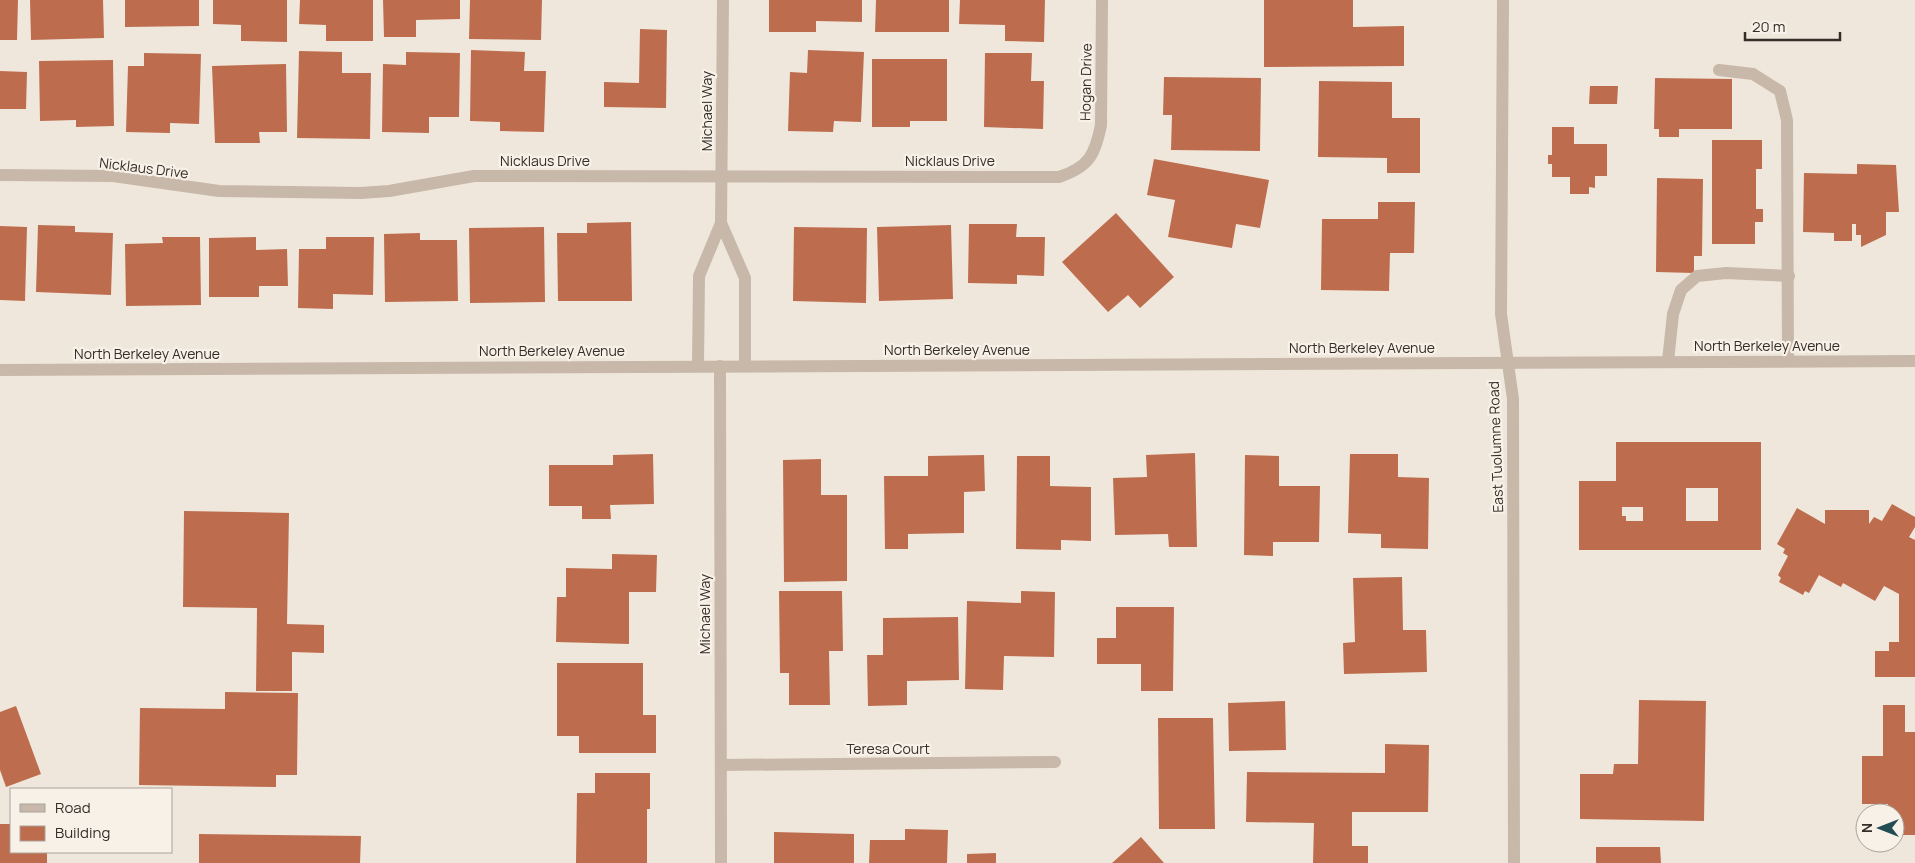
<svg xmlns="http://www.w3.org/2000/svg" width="1915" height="863" font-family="Manrope,sans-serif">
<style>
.building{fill:#bd6d4d;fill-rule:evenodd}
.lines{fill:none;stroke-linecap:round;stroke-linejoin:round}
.minor{stroke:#c7b8a9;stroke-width:12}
.labels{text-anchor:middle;stroke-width:4.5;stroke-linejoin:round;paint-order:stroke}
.street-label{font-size:14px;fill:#352d28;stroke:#f8f1e8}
</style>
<rect width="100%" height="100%" fill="#f0e7dc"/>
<g class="building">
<polygon points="0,0 18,0 17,40 0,40"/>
<polygon points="30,0 103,0 104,38 31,40"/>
<polygon points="125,0 199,0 199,26 125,27"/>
<polygon points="213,0 287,0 287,42 241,41 241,25 213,24"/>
<polygon points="300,0 373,0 373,41 326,41 326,25 299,24"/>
<polygon points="383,0 460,0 460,19 416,20 416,37 384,37"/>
<polygon points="470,0 542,0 541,40 469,39"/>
<polygon points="769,0 862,0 862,22 816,21 816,32 769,32"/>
<polygon points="876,0 949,0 949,32 875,32"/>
<polygon points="960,0 1045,0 1044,42 1005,41 1005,25 959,24"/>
<polygon points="1264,0 1353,0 1353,27 1404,26 1404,66 1264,67"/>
<polygon points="640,29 667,30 666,108 604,107 604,82 639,83"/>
<polygon points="471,50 525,52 524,71 546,71 544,132 500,131 500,122 470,121"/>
<polygon points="808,50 864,52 861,122 834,121 833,132 788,131 790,72 807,73"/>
<polygon points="299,51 342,52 342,73 371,73 370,139 297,138"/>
<polygon points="406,52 460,53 459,117 429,117 429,133 382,132 383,64 406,65"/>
<polygon points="144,53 201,54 199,124 170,123 170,133 126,132 128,66 144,66"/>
<polygon points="985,53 1032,53 1031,81 1044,81 1043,129 984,127"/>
<polygon points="872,59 947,59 947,121 910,121 910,127 872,127"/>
<polygon points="113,60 114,126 76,127 76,120 40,121 39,61"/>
<polygon points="286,64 287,132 259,132 260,143 215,143 212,66"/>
<polygon points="0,71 27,72 26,109 0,109"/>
<polygon points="1164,77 1261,78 1260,151 1171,150 1172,115 1163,115"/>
<polygon points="1655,78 1732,79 1732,129 1679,129 1679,137 1659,137 1659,129 1654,129"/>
<polygon points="1319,81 1392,82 1392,118 1420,118 1420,173 1387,173 1387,158 1318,157"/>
<polygon points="1590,86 1618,86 1617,104 1589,104"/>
<polygon points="1552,127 1574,127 1574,144 1607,144 1607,176 1595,176 1595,188 1589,187 1589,194 1570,194 1570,177 1552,177 1552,164 1548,164 1548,155 1552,155"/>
<polygon points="1712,140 1762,140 1762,169 1756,169 1756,209 1763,209 1763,222 1755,222 1755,244 1712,244"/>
<polygon points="1154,159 1269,180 1260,228 1236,224 1232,248 1168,237 1175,200 1147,195"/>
<polygon points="1857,164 1896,165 1899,212 1886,212 1886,235 1861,247 1861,235 1856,235 1856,224 1852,224 1852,241 1834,241 1834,233 1803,232 1804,173 1857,174"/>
<polygon points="1657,178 1703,179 1702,256 1694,256 1694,273 1656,272"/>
<polygon points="1378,202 1415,202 1414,253 1390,253 1389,291 1321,290 1322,219 1378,219"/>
<polygon points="1116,213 1174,277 1140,308 1128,295 1108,312 1062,262"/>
<polygon points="631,222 632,301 558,301 557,233 587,233 587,223"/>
<polygon points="969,224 1017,224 1016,237 1045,237 1044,276 1017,275 1017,284 968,283"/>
<polygon points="38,225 75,226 75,232 113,233 111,295 36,292"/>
<polygon points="951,225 953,299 879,301 877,227"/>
<polygon points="0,226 27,227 25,301 0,300"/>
<polygon points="544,227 545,302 470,303 469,228"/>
<polygon points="794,227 867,228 866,303 793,301"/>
<polygon points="420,233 420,240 457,240 458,301 385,302 384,234"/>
<polygon points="162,237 200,237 201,305 126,306 125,244 163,243"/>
<polygon points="256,237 256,250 287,249 288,286 259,286 259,297 209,297 209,238"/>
<polygon points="326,237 374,237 373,295 333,294 333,309 298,308 299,249 326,249"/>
<path d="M1616,442H1761V550H1579V481H1616ZM1686,488H1718V521H1686ZM1622,507H1643V521H1626V516H1622Z"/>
<polygon points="1195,453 1197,547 1169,547 1168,534 1115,535 1113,478 1147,477 1146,455"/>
<polygon points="653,454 654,504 610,505 611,519 582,519 582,506 549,506 549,465 613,465 613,455"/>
<polygon points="1350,454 1398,454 1398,477 1429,478 1428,549 1381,548 1381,534 1348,533"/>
<polygon points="984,455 985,491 964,492 964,533 908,534 908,549 885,549 884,476 928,476 928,456"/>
<polygon points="1245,455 1279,456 1279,486 1320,486 1319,542 1273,542 1273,556 1244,555"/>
<polygon points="1017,456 1050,456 1050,486 1091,487 1091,541 1061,540 1061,550 1016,549"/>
<polygon points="821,459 821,495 847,495 847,581 784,582 783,460"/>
<polygon points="1892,504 1915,517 1915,527 1909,537 1915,540 1915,677 1875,677 1875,651 1889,651 1889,642 1899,642 1899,594 1884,586 1875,601 1843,583 1841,587 1819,575 1809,593 1805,591 1803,595 1779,582 1781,578 1778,575 1788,556 1783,553 1785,549 1777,544 1797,508 1825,524 1825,510 1869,510 1869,524 1874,517 1882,521"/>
<polygon points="184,511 289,513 287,624 324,625 324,653 292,652 292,691 256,691 257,608 183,607"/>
<polygon points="612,554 657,555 656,592 629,592 629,644 556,642 557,597 566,597 566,568 612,569"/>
<polygon points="1402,577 1403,630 1426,630 1427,672 1344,674 1343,643 1355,642 1353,578"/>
<polygon points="779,591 842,591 843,651 829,651 830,705 789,705 789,673 780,673"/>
<polygon points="1021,591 1055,592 1054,657 1004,656 1003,690 965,689 967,601 1021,603"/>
<polygon points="1116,607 1174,607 1173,691 1141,691 1141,664 1097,664 1097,638 1116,638"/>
<polygon points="958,617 959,680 907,681 907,705 868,706 867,655 883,655 883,618"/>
<polygon points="557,663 643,663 643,715 656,715 656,753 579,753 579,736 557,736"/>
<polygon points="225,692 298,693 297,775 276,775 276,787 139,785 140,708 225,709"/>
<polygon points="1639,700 1706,701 1704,821 1580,819 1580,774 1613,774 1614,764 1638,764"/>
<polygon points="1285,701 1286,750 1229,751 1228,703"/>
<polygon points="1883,705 1905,705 1905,732 1915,732 1915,835 1895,835 1895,813 1888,813 1888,804 1862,804 1862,756 1883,756"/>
<polygon points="16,706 41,774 6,787 0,770 0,712"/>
<polygon points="1158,718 1213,718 1215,829 1159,829"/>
<polygon points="1385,744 1429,745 1428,812 1352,812 1352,846 1368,846 1368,863 1313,863 1314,823 1246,822 1247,772 1385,773"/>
<polygon points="595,773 650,773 650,809 647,809 647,863 576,863 577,793 595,793"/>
<polygon points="0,824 11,824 11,852 47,852 47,863 0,863"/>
<polygon points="905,829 948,830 947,863 869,863 870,840 905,840"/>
<polygon points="774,832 854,834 854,863 774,863"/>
<polygon points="199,834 361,836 360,863 199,863"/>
<polygon points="1141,837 1164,863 1112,863"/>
<polygon points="1596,847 1660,847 1661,863 1596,863"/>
<polygon points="996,853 996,863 967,863 967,854"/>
</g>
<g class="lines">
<g class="minor">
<polyline points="1503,0 1501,314 1513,399 1514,863"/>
<polyline points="1719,70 1753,74 1780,91 1787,120 1788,361"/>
<path d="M0,175L113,176L219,191L361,193L389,191L474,176L1059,177C1089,167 1095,155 1101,125L1102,0"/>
<polyline points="721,223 745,278 745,366"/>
<polyline points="1668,361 1673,314 1681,290 1697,276 1726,273 1789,276"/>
<polyline points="698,366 699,276 721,223 723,0"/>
<polyline points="720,366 721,863"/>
<polyline points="0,370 1915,361"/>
<polyline points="721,765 1055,762"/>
</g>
</g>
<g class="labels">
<g class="street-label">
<text transform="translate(1086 82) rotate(-89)" y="5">Hogan Drive</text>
<text transform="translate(707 111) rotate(-90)" y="5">Michael Way</text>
<text x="545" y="166">Nicklaus Drive</text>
<text x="950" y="166">Nicklaus Drive</text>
<text transform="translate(144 168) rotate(7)" y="5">Nicklaus Drive</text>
<text x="1767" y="351">North Berkeley Avenue</text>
<text x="1362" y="353">North Berkeley Avenue</text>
<text x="957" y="355">North Berkeley Avenue</text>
<text x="552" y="356">North Berkeley Avenue</text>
<text x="147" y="359">North Berkeley Avenue</text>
<text transform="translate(1496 447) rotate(-92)" y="5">East Tuolumne Road</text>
<text transform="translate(705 614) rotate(-90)" y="5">Michael Way</text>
<text x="888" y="754">Teresa Court</text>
</g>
</g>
<rect x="10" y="788" width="162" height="65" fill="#f8f1e8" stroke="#aaa39b"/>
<rect x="20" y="804" width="25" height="8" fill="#c7b8a9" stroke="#aaa39b"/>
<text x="55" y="813" font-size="15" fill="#352d28">Road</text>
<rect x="20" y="826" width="25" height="15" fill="#bd6d4d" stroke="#aaa39b"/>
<text x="55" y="838" font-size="15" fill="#352d28">Building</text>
<g transform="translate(1880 828) rotate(270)"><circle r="24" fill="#f8f1e8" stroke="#aaa39b"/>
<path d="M0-4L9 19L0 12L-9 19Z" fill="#214d53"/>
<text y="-8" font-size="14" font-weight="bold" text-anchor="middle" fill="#352d28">N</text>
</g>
<path d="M1745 32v8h95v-8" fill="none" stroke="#352d28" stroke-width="2.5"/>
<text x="1752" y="32" font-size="15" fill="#352d28" stroke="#f8f1e8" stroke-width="4" paint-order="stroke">20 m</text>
</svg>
